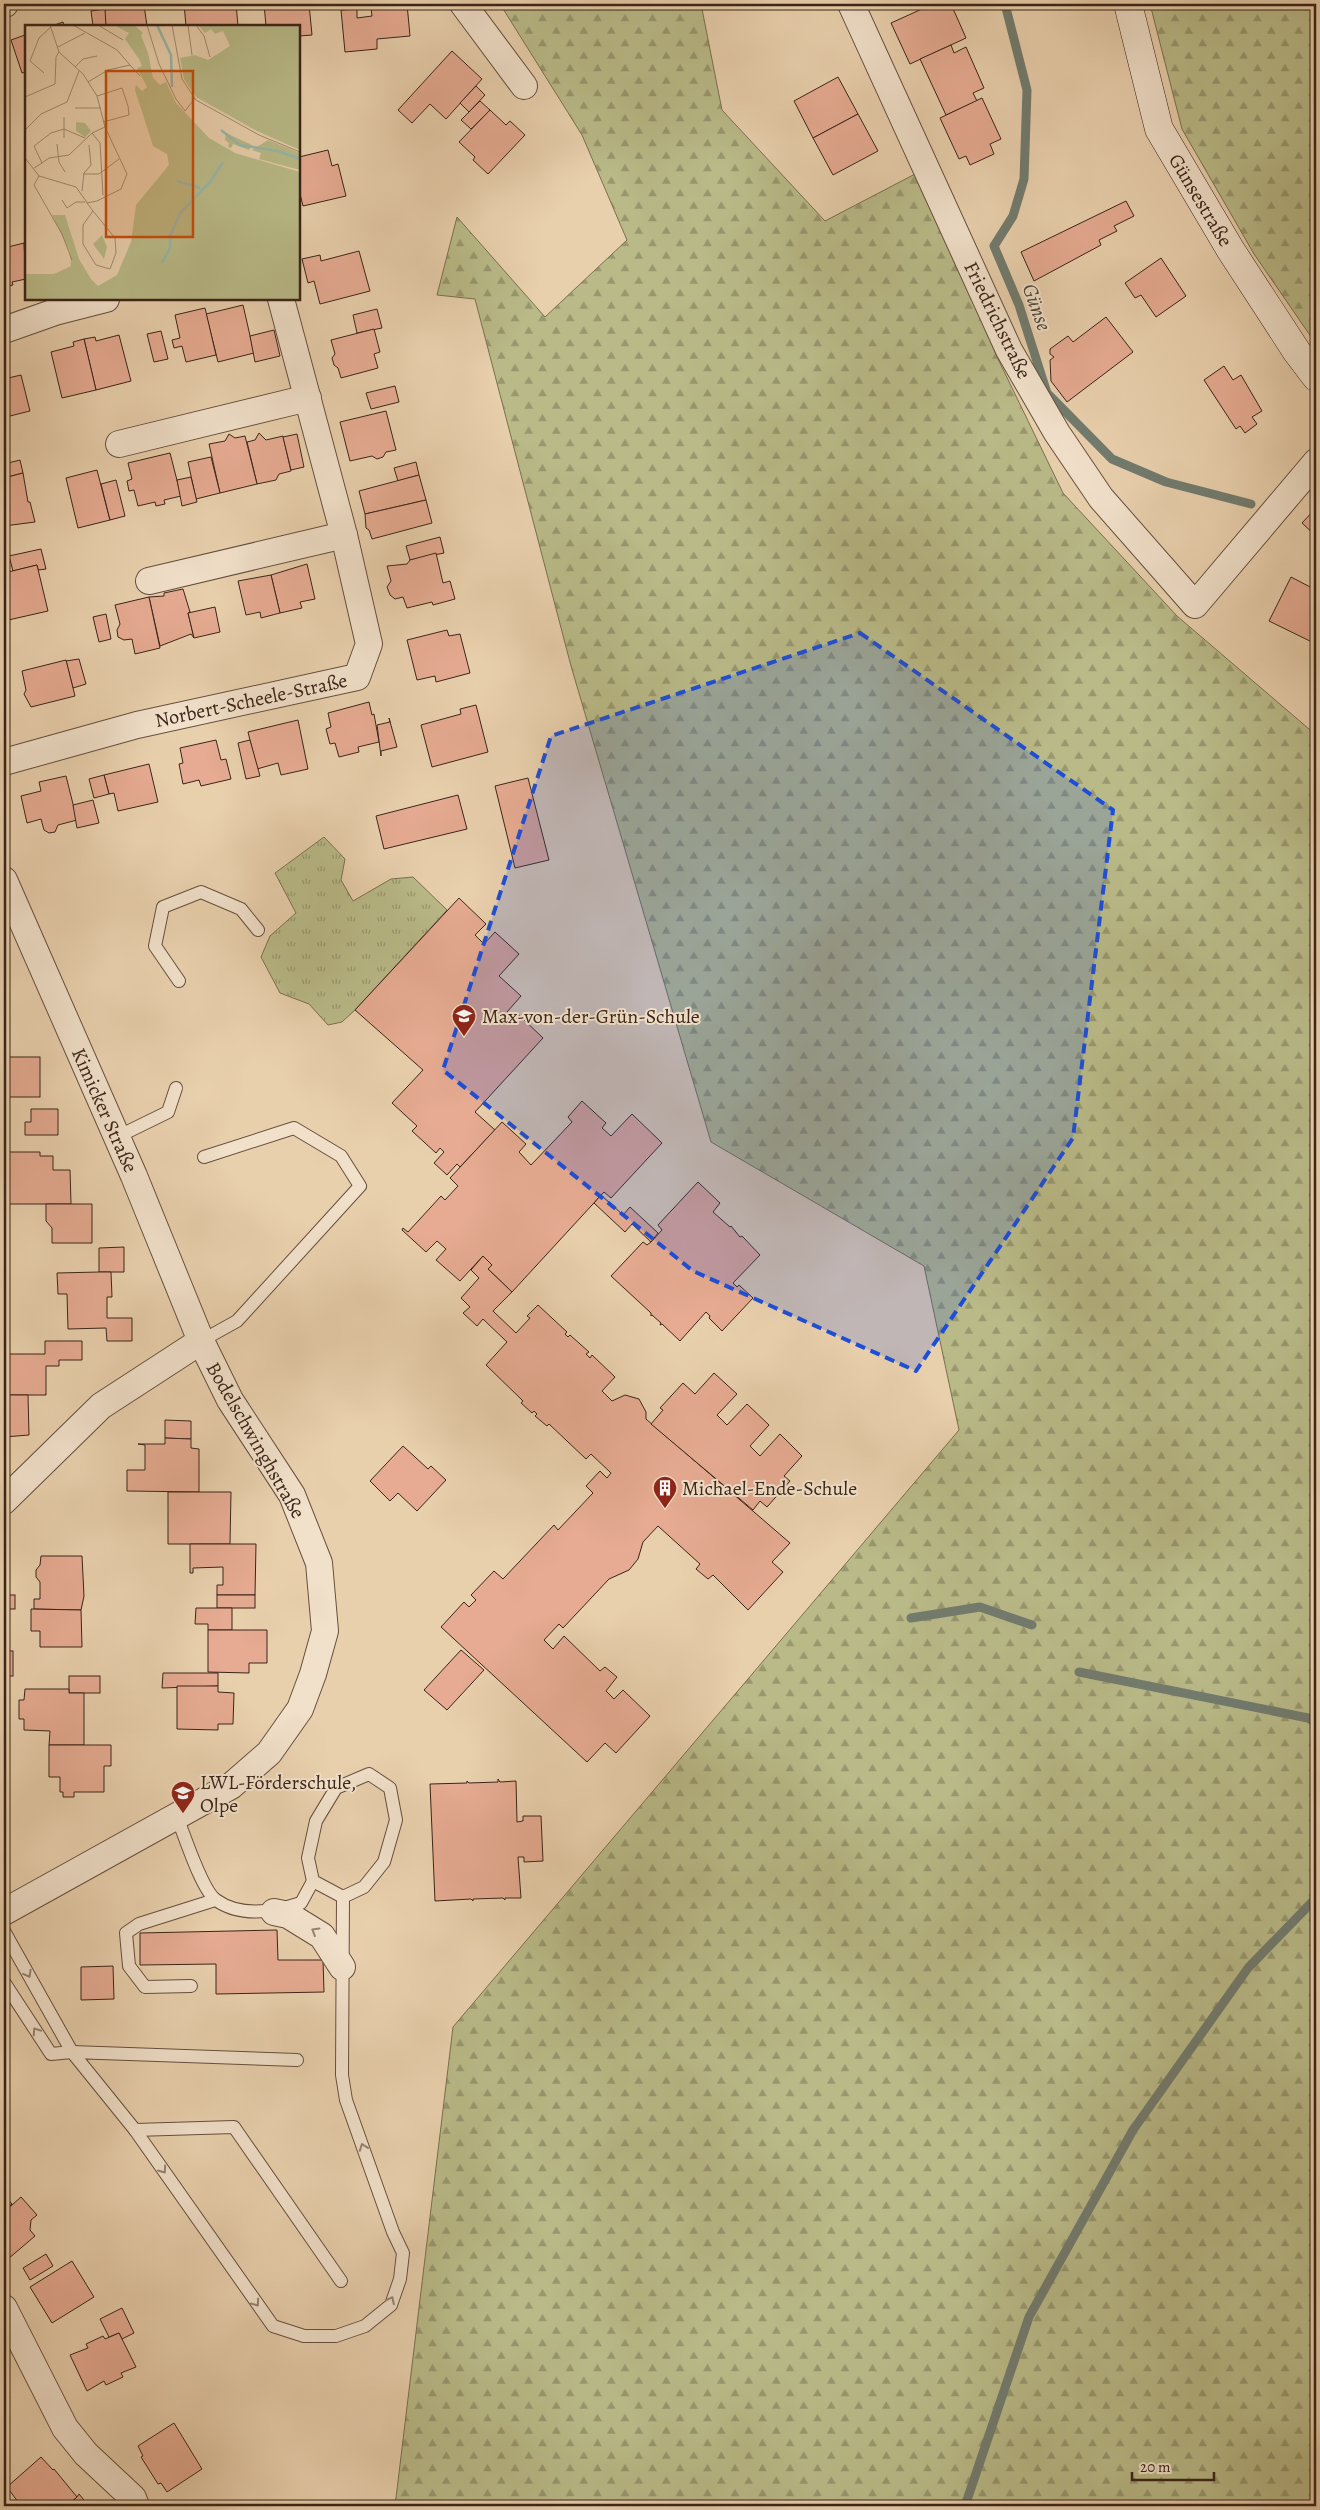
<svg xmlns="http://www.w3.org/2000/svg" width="1320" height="2510" font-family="Alegreya,serif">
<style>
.forest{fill:url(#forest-firs);stroke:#7a6f50}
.park{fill:url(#park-tufts);stroke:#7a6f50}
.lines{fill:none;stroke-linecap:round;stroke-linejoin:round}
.stream{stroke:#727c6f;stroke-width:9}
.building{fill:#e6ab92;stroke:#3b2418}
.lane-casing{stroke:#664f3d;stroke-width:14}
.street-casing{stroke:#664f3d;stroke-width:28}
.secondary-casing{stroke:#3b2418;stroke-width:29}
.lane{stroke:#f1e0ca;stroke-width:12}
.street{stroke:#f1e0ca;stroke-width:26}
.secondary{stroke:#f1e0ca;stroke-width:28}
.oneway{stroke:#968271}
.marked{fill:#1d4ed8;fill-opacity:0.2;stroke:#1d4ed8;stroke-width:4;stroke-dasharray:10 6;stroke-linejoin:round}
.labels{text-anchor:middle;stroke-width:4;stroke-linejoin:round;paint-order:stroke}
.street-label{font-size:20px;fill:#3b2418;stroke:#f1e0ca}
.poi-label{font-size:20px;fill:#3b2418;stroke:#f1e0ca;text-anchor:start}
.water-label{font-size:21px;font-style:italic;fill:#52493c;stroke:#f1e0ca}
.inset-river{fill:none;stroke:#97b7a9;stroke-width:2.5}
.inset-road{fill:none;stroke:#a38b71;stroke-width:1}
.view{fill:#c54e0e;fill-opacity:0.15;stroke:#c54e0e;stroke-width:2.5}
.inset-edge{fill:none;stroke:#3b2418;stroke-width:2.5}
</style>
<defs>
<pattern id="forest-firs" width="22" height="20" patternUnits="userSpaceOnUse" patternTransform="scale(1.25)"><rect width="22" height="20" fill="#b9ba88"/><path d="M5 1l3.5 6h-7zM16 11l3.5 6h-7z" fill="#98976e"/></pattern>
<pattern id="park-tufts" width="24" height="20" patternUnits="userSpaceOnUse" patternTransform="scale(1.25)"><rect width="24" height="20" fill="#b9ba88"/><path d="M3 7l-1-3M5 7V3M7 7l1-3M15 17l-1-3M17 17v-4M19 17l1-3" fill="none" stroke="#98976e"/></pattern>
</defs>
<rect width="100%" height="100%" fill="#e9d0ad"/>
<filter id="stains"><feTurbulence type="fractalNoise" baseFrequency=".004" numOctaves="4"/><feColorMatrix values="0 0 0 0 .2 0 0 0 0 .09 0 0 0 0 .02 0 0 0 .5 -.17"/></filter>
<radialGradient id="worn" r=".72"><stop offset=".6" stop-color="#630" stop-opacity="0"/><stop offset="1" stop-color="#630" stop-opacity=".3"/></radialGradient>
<g class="forest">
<polygon points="500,4 701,4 722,110 825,221 917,173 998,359 1063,493 1177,616 1316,735 1316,2506 395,2506 453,2027 959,1430 924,1266 711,1142 571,666 475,299 437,295 457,217 545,317 627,240 582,135"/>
<polygon points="1150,4 1316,4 1316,344 1254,254 1182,129"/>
</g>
<polygon class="park" points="324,837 345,859 341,880 353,901 391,879 413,877 447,910 355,1010 342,1022 328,1025 309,1004 280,993 261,957 270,936 296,913 275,873"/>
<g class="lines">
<g class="stream">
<polyline points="1005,4 1027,90 1024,179 1013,216 994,246 1019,305 1047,393 1112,459 1166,482 1251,504"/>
<polyline points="911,1618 980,1607 1032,1625"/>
<polyline points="1079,1672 1308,1718 1316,1723"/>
<polyline points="967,2506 967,2500 1029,2317 1133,2130 1248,1968 1316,1898"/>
</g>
</g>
<g class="building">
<polygon points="184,4 236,4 238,26 186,26"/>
<polygon points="264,4 309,4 312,35 299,36 299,26 266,26"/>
<polygon points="407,4 410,36 377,39 377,49 345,52 341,10 357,9 357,18 372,16 371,8"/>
<polygon points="933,4 951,4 966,38 910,64 891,23"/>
<polygon points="144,5 147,26 106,26 104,10"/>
<polygon points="105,9 106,26 93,26 91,11"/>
<polygon points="63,22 64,26 52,26"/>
<polygon points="25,35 26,72 22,73 11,40"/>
<polygon points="951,45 954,53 966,47 984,88 973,93 977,101 946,115 920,59"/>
<polygon points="452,51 482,79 446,119 430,104 412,123 398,110"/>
<polygon points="838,77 858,114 813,138 794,101"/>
<polygon points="476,86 485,95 469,112 460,103"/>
<polygon points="982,98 1001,139 990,144 994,154 970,165 966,156 959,159 940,118"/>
<polygon points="480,101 490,110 471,129 461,120"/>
<polygon points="490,110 506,125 510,121 525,135 488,174 473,160 475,157 459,142"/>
<polygon points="858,114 878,151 833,175 813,138"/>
<polygon points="328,150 332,166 338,164 346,196 303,206 299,190 299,157"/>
<polygon points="1126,201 1134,216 1114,226 1117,231 1099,240 1101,245 1034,281 1021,252"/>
<polygon points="24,243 26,279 12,282 13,285 4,287 4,248"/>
<polygon points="359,251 370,291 320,304 314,281 308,283 302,259 320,255 321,261"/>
<polygon points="1161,258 1186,296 1156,317 1141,295 1135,298 1125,283"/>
<polygon points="243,305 254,353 218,362 206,314"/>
<polygon points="205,308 216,355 186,362 182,346 174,348 172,340 180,338 175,315"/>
<polygon points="377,309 382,328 357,333 353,315"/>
<polygon points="1106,317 1133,352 1067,402 1051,381 1050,360 1054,357 1050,354 1050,349 1068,336 1073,342"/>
<polygon points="374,329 380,352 374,354 378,368 341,378 338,368 334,365 332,358 335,354 331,340"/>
<polygon points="274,330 280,356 255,362 250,336"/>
<polygon points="161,331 168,359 154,362 147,334"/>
<polygon points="119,335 131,381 96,390 84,339 95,337 96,341"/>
<polygon points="84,339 96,390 62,398 51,352 74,346 73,342"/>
<polygon points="1224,366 1233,380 1241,375 1262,411 1252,417 1257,424 1245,433 1240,426 1236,429 1204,380"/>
<polygon points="21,375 30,411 10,416 4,390 4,379"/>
<polygon points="395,386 399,402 371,409 366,393"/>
<polygon points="4,390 7,406 4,407"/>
<polygon points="386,411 396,450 386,452 383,457 377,459 372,456 350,461 340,422"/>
<polygon points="259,433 266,440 283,436 291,471 279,474 276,480 257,484 247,442 255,440"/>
<polygon points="229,434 235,438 245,436 257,484 220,493 209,444 225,441"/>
<polygon points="297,434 304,467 291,470 283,437"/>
<polygon points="170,453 181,496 164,500 165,504 156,506 155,502 138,506 134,490 129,491 127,481 132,479 128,463"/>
<polygon points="211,457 220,493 196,499 188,462"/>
<polygon points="20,460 23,473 4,478 4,464"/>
<polygon points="416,462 419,475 398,481 394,468"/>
<polygon points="97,470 110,520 78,528 66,478"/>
<polygon points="23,473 28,502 30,502 35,522 4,526 4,478"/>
<polygon points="419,475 426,500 365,514 359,491"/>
<polygon points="191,477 197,502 182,506 177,480"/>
<polygon points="116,480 125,516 110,520 101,484"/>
<polygon points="426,500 432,523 372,539 369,530 366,528 365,514"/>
<polygon points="1316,508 1316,536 1302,523"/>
<polygon points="440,537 444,553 410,560 406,546"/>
<polygon points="41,549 46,569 38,570 37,565 13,571 9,556"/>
<polygon points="436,553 443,583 450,581 455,599 433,605 432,602 407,608 403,597 395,599 390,595 387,587 391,581 387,566 407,564 410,560"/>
<polygon points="307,564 315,599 300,602 302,608 280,613 271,575"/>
<polygon points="37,565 48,611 4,621 4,573"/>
<polygon points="271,575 280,613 261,618 260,612 246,615 238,581"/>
<polygon points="1291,577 1316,590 1316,644 1269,621"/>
<polygon points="183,589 190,612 188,613 194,638 191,634 160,646 149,597 164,596 164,593"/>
<polygon points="149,597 160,648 135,654 132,639 124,640 118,637 117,630 120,624 115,605"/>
<polygon points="215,607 220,632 194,638 188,613"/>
<polygon points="106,614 111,639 99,642 93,617"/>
<polygon points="447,630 449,636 460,634 470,673 436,682 435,676 417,680 407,640"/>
<polygon points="79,659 86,684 73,688 66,661"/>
<polygon points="66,660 75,696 31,707 24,694 26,690 22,671"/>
<polygon points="369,702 372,715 374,714 379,742 358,747 359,752 339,757 335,743 330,744 326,729 331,727 328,713"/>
<polygon points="476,705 488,752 432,767 421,725 461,714 460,709"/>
<polygon points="389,718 397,747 381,751 381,756 377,725 390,722"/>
<polygon points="298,720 308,769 281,775 278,763 257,769 248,732"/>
<polygon points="216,740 221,760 226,759 231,779 201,786 199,780 183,784 179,764 183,763 180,748"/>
<polygon points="250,740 260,776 246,779 238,743"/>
<polygon points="149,764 158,802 118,811 114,793 109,794 104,775"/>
<polygon points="104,775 109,794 94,798 89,779"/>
<polygon points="66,776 77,820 58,825 55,832 49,833 44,830 41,819 27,823 21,796 41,791 39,782"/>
<polygon points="528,778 549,860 515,868 495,786"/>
<polygon points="458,795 467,829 384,849 376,816"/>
<polygon points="93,800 99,823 77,828 73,805"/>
<polygon points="459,898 486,924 475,935 484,944 495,932 519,954 499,976 521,996 507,1012 515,1020 519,1015 543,1038 475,1112 495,1130 460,1167 457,1164 447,1175 434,1163 444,1152 440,1148 436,1153 412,1131 417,1126 392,1103 423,1070 355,1010"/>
<rect x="4" y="1057" width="36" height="40"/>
<polygon points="582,1101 606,1123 602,1128 611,1136 632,1114 662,1143 611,1198 604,1192 512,1292 488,1269 492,1265 483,1256 460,1281 436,1260 446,1249 437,1241 426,1252 402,1230 403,1228 408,1232 441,1196 445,1200 458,1186 450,1178 502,1122 526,1144 519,1152 531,1165 572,1122 568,1117"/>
<polygon points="31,1109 58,1109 58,1135 25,1135 25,1122 31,1122"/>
<polygon points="6,1152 40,1152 40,1156 53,1156 53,1170 70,1170 71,1204 4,1204 4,1159 6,1159"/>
<polygon points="698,1182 720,1203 713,1212 730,1227 731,1226 740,1237 742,1236 760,1255 733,1283 737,1287 739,1285 753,1298 722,1331 709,1318 710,1316 706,1312 680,1341 662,1324 660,1325 661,1323 652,1315 651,1316 651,1313 611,1276 643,1242 647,1245 651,1242 662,1230 658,1225"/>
<polygon points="601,1195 623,1215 630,1207 658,1233 651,1242 632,1224 625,1232 594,1203"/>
<polygon points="46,1204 92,1204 92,1243 52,1243 52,1228 46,1221"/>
<polygon points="124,1247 124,1272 99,1272 99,1248"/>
<polygon points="483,1256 492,1265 488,1269 512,1292 493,1311 516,1333 530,1318 527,1316 538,1305 567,1332 565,1334 568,1337 570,1335 589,1352 586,1354 590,1358 592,1355 615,1377 602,1391 612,1401 625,1395 639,1399 646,1412 646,1419 790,1543 772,1562 783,1572 748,1610 713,1575 708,1579 696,1569 700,1564 658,1526 643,1542 638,1559 629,1570 609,1579 563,1628 559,1624 544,1640 553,1649 564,1636 600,1671 605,1667 617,1677 606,1691 614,1699 623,1690 650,1716 616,1753 605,1743 587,1762 441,1627 464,1602 469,1607 476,1600 471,1595 494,1571 503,1579 554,1525 558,1530 593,1493 586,1486 600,1471 607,1478 611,1473 591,1454 586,1459 549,1424 547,1426 535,1416 537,1414 534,1411 532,1413 521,1403 523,1401 486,1365 507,1342 483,1319 477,1326 463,1313 470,1307 461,1298 479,1278 471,1270"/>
<polygon points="99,1272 111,1272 112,1297 107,1297 107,1318 132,1318 132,1341 107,1341 106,1328 68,1329 67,1294 58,1294 57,1273"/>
<polygon points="45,1341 82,1341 82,1360 59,1360 59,1366 46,1366 46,1395 4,1395 4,1354 45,1354"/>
<polygon points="714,1373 737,1394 717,1415 727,1425 747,1404 769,1425 750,1446 760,1456 780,1434 802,1456 784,1476 790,1481 767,1507 760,1501 753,1510 651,1424 663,1410 660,1408 683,1383 695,1394"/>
<polygon points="4,1395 28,1395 29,1435 4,1437"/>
<polygon points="165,1420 191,1421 191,1439 165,1438"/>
<polygon points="165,1438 191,1439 191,1448 199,1449 199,1492 127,1491 127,1470 145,1470 145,1445 138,1444 165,1444"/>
<polygon points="403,1446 428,1469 431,1466 446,1480 417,1511 398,1493 390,1501 370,1481"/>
<polygon points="168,1492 231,1492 230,1544 168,1544"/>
<polygon points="190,1544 256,1544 255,1595 217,1595 217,1585 223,1585 223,1567 193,1568 193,1573 190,1573"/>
<polygon points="41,1556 82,1556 84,1596 81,1610 34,1609 34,1599 40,1599 40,1582 36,1577 36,1570 40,1565"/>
<rect x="4" y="1595" width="11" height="14"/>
<rect x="217" y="1595" width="38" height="13"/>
<polygon points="196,1608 232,1608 232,1630 208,1630 208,1624 195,1624"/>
<polygon points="31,1609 81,1610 82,1647 40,1647 40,1631 31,1631"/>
<polygon points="208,1630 267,1630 267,1663 249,1663 249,1673 208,1672"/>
<polygon points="461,1650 484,1670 447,1710 424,1690"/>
<rect x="4" y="1651" width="9" height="25"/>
<polygon points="163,1673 218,1673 218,1686 162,1688"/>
<rect x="69" y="1676" width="31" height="17"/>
<polygon points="177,1686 218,1686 218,1692 234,1693 233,1724 218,1724 218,1730 177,1729"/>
<polygon points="25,1689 69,1689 69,1693 84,1693 84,1745 49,1745 50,1731 24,1730 24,1719 19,1719 19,1700 24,1700"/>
<polygon points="49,1745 111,1745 111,1766 104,1766 104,1792 74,1792 74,1797 63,1797 63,1792 60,1792 60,1777 49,1777"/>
<polygon points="498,1779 500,1782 516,1781 517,1822 523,1821 523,1816 541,1816 543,1861 524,1862 524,1857 518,1857 521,1898 505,1898 505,1900 503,1898 473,1899 473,1901 471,1899 435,1901 430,1784 467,1783 467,1781 469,1783 498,1782"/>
<polygon points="277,1930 278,1960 323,1960 324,1992 216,1994 216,1964 140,1965 140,1933"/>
<polygon points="113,1966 114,1999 81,2000 81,1967"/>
<polygon points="4,2195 12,2204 4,2212"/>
<polygon points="21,2197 37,2215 31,2220 30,2230 35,2236 8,2259 4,2253 4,2212"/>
<polygon points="46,2254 53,2266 30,2280 23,2268"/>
<polygon points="72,2261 94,2297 52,2323 30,2287"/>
<polygon points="122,2308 134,2333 122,2339 119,2333 109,2337 100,2319"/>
<polygon points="119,2333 136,2367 121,2373 123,2377 106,2385 104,2381 87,2391 70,2355 88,2348 86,2344 103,2336 105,2339"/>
<polygon points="4,2386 10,2398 4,2401"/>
<polygon points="174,2423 202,2469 167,2492 161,2483 158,2484 141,2457 143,2456 138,2446"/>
<polygon points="41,2457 53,2470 54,2469 77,2497 67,2506 21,2506 7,2487"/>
<polygon points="79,2494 89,2506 67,2506 77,2497"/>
</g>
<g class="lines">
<defs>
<g id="lane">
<polyline points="179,981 155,946 163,907 201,892 241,909 258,930"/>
<polyline points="117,1137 168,1112 176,1088"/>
<polyline points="201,1341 237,1321 360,1186 341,1156 294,1128 204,1157"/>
<polygon points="369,1774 390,1788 396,1820 384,1862 364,1887 343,1897 313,1881 308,1858 316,1821 336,1788"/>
<path d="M177,1817C184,1834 202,1891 216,1900C241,1918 274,1912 301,1903L313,1881"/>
<polyline points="4,1931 72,2052 51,2054 4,1982"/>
<polyline points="191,1986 145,1987 129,1966 126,1933 139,1924 215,1900"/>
<polyline points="297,2060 72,2052 135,2130 234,2127 341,2281"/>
<polyline points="135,2130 273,2326 304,2336 336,2336 365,2326 391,2305 400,2279 403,2253 393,2232 346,2100 342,2075 343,1897"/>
</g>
<g id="street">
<polyline points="4,4 5,4"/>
<polyline points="463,4 524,86"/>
<polyline points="851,4 1009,350 1057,433 1101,498 1195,605 1316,462"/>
<polyline points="4,330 55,312 106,299"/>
<polyline points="119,444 308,398"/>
<polyline points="149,581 344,535"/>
<polyline points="4,762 137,725 357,677 369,644 344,535 281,299"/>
<polyline points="4,880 134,1176 201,1341 230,1400 292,1495 319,1563 325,1631 313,1674 300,1709 269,1753 231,1786 4,1912"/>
<polyline points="4,1501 101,1406 201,1341"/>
<polyline points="274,1912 288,1915 322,1936 342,1967"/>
<polyline points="4,2308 65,2428 86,2454 133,2498 136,2506"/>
</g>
<polyline id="secondary" points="1128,4 1159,129 1230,249 1297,352 1316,377"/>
</defs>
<use href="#lane" class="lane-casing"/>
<use href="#street" class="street-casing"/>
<use href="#secondary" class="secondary-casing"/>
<use href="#lane" class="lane"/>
<use href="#street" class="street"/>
<use href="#secondary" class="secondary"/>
</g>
<defs><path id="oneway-chevron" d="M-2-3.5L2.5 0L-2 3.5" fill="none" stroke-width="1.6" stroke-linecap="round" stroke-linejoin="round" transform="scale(1.25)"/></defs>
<g class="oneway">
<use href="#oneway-chevron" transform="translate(315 1931) rotate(-149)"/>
<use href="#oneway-chevron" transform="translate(28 1974) rotate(61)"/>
<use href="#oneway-chevron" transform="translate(36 2031) rotate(-123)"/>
<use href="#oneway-chevron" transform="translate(363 2147) rotate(-110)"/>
<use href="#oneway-chevron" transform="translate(163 2170) rotate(55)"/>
<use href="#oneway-chevron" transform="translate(391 2300) rotate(-64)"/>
<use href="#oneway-chevron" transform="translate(256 2303) rotate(55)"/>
</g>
<path class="marked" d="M860,633L1113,810L1073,1138L916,1371L693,1271L443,1070L551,736Z"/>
<defs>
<symbol id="school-pin" viewBox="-11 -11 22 30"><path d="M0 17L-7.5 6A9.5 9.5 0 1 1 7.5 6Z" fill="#8f2418" stroke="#f1e0ca"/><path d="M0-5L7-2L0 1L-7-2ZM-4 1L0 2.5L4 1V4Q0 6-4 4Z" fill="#fff"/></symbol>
<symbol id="building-pin" viewBox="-11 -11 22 30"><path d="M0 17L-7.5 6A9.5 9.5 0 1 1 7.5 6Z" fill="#8f2418" stroke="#f1e0ca"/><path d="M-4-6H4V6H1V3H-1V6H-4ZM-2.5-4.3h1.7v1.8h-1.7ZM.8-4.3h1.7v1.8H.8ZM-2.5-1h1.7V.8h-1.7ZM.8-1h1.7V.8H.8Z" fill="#fff"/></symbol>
</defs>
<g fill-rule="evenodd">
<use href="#school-pin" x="450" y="1002" width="28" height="38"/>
<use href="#building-pin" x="651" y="1474" width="28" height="38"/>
<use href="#school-pin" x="169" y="1779" width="28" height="38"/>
</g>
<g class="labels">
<g class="street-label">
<text transform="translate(1201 200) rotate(59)" y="7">Günsestraße</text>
<text transform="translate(998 320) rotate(64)" y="7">Friedrichstraße</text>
<text transform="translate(251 700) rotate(-12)" y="7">Norbert-Scheele-Straße</text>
<text transform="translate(105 1110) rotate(66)" y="7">Kimicker Straße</text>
<text transform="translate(256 1440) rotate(60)" y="7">Bodelschwinghstraße</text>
</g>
<g class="poi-label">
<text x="482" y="1023">Max-von-der-Grün-Schule</text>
<text x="682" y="1495">Michael-Ende-Schule</text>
<text x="200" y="1789">LWL-Förderschule,<tspan x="200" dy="23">Olpe</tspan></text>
</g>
<g class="water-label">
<text transform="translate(1037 307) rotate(70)" y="7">Günse</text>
</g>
</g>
<g transform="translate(25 25)">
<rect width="275" height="275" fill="#e9d0ad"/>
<path d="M89,0H109L118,8L116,10L123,28L114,34L100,14L104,8ZM201,108L227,120L224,125L208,119L206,123L203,122L204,118L200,115ZM243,115L275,128V145L234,134L236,128L227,125Z" fill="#b9ba88"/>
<path d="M173,0H275V125L232,106L171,72L159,54L155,33L170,30L183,35L205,21L198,6L190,9L186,4L180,8ZM123,28L128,53L135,60L141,57L151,78L184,113L210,128L275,147V275H0V249H29L46,241L45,227L27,190H40L54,234L66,254L73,261L92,250L106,217L111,180L144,140L142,129L128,121L110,65L111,60L117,66L122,62L112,43L117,41L114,34Z" fill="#b9ba88"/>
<path d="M51,97L60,98L66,106L60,112L51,106ZM77,210L82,222L79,234L68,219Z" fill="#b9ba88"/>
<path class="inset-river" d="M132,0L146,30L147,62M196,105L215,120L253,126L275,134M152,156L175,163M137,238L145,223V211L156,187L186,156L198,137"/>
<path class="inset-road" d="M25,0L34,27L58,49L72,71L80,102L102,149L96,164L72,176L62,178L61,176M48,0L92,25L105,40M73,0L98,15M122,0L134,39L151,74L160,86L170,73M147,0L157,54L171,75L234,110L275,127M163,0L167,30M171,0L179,11L185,32M33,22L60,8M50,42L58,34L72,31M19,48L5,36L14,13L26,2M63,57L83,45L105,40L115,51M72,71L97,63L103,81L104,90L78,97M0,72L30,59L31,32L34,27M50,83H76M0,105L16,89L42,77L54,46M67,108L75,118L78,170M39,113V92M32,119L34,137L40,147M0,133L14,151L51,162L61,176M17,138L24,133L44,130L67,108L80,102M9,143L17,138L9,121L26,108L39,104L60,113M58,149H74L94,134M14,151L9,160L37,209L47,235M57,166L59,148L66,140L64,120M37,175L42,183L51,177H60M62,178L68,186L58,200V219L71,240L85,244L91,228L90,213L68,186"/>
<path class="view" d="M81,46H168V212H81Z"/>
<rect width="275" height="275" class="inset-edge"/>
</g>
<rect width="1320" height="2510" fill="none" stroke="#e9d0ad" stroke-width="20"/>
<rect x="5" y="5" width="1310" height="2500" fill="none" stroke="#3b2418" stroke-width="2.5"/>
<rect x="10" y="10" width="1300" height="2490" fill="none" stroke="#3b2418"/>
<path d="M1132 2472v8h82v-8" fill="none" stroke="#3b2418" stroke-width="2.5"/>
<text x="1140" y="2472" font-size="15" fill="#3b2418" stroke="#f1e0ca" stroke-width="4" paint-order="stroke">20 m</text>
<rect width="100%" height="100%" filter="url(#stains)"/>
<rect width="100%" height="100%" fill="url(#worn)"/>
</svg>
